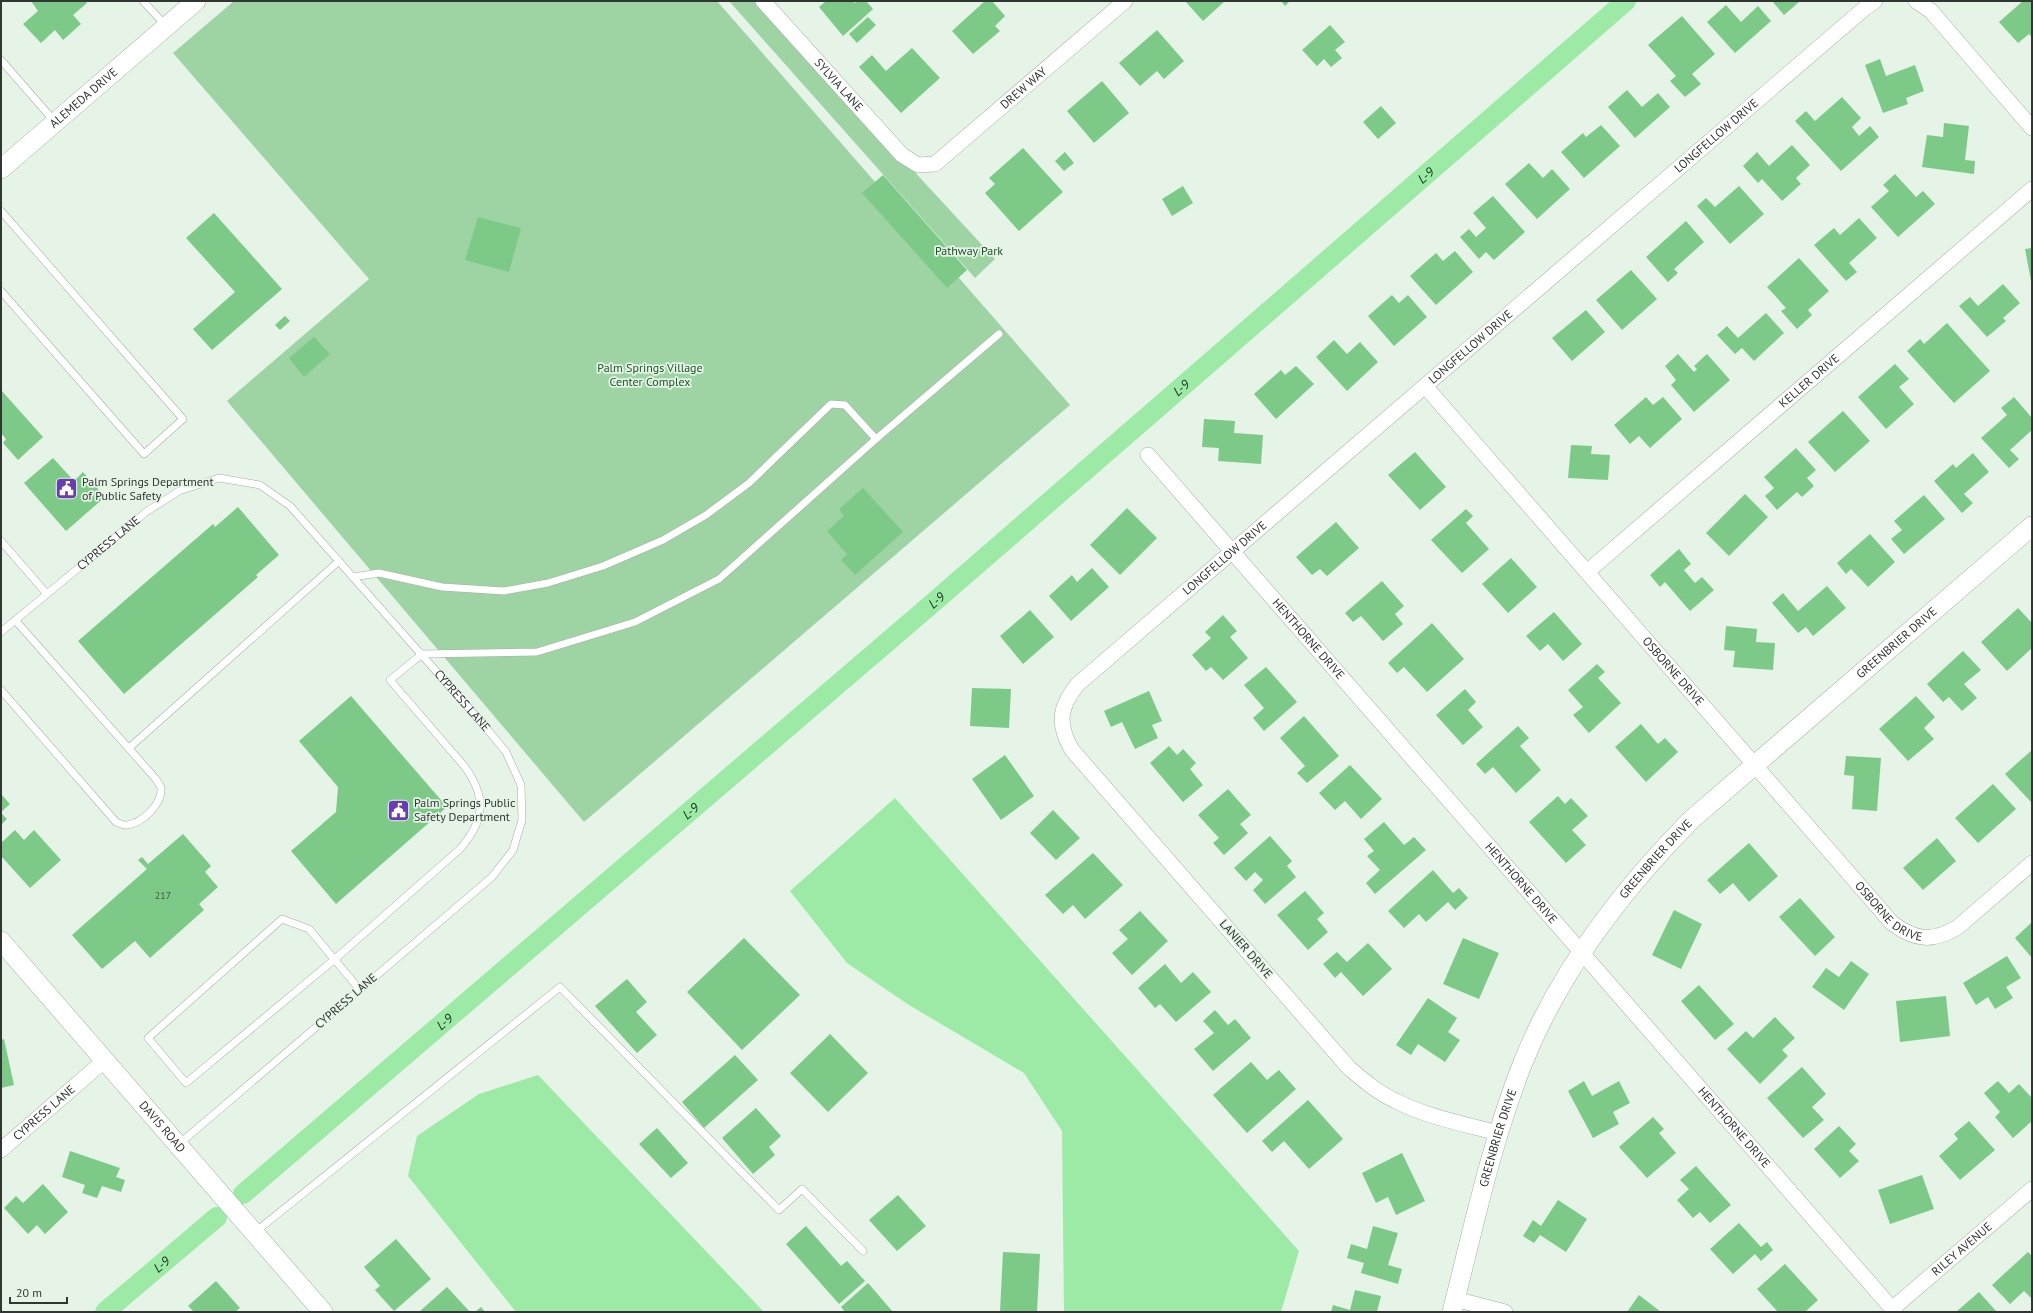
<svg xmlns="http://www.w3.org/2000/svg" width="2033" height="1313" font-family="'PT Sans',sans-serif">
<style>
.green{fill:#9ed4a4}
.water{fill:#9deaa7}
.lines{fill:none;stroke-linecap:round;stroke-linejoin:round}
.canal{stroke:#9deaa7;stroke-width:20}
.building{fill:#7dca88}
.service-casing{stroke:#a2b0a3;stroke-width:8}
.minor-casing{stroke:#a2b0a3;stroke-width:16}
.tertiary-casing{stroke:#a2b0a3;stroke-width:20}
.service{stroke:#fff;stroke-width:7}
.minor{stroke:#fff;stroke-width:15}
.tertiary{stroke:#fff;stroke-width:19}
.labels{text-anchor:middle;stroke-width:3.5;stroke-linejoin:round;paint-order:stroke}
.number-label{font-size:10px;fill:#435b47}
.street-label{font-size:12px;fill:#303631;stroke:#e5f4e7}
.park-label{font-size:12px;fill:#1c5227;stroke:#e5f4e7}
.poi-label{font-size:12px;fill:#303631;stroke:#e5f4e7;text-anchor:start}
.water-label{font-size:13px;font-style:italic;fill:#113117;stroke:#e5f4e7}
</style>
<rect width="100%" height="100%" fill="#e5f4e7"/>
<g class="green">
<polygon points="234,1 717,1 1070,405 584,822 227,401 369,279 173,53"/>
<polygon points="729,1 757,1 995,259 975,278"/>
</g>
<g class="water">
<polygon points="895,798 1299,1251 1281,1312 1064,1312 1062,1131 1024,1073 909,1005 847,963 790,891"/>
<polygon points="538,1075 764,1312 516,1312 408,1176 417,1136 479,1094"/>
</g>
<g class="lines">
<g class="canal">
<path id="s1" d="M243,1194L927,608L1626,1"/>
<path id="s2" d="M105,1312L217,1217"/>
</g>
</g>
<g class="building">
<polygon points="31,1 85,1 87,3 73,15 81,24 63,40 55,30 41,43 23,24 38,11"/>
<polygon points="826,1 852,1 855,3 857,1 866,1 873,9 843,36 819,7"/>
<polygon points="985,1 992,1 1005,16 995,26 1000,31 973,54 952,31"/>
<polygon points="1188,1 1225,1 1203,21 1186,2"/>
<polygon points="1281,1 1290,1 1285,6"/>
<polygon points="1772,1 1798,1 1799,2 1784,15"/>
<polygon points="2023,1 2032,1 2032,38 2029,34 2018,43 1999,22"/>
<polygon points="1726,5 1741,22 1758,6 1771,21 1735,53 1707,22"/>
<polygon points="1682,16 1715,54 1692,74 1701,84 1685,97 1670,81 1676,76 1648,45"/>
<polygon points="868,17 876,25 857,43 849,34"/>
<polygon points="1330,25 1345,42 1335,50 1342,58 1331,67 1324,59 1317,66 1302,50"/>
<polygon points="1157,30 1184,61 1164,79 1157,71 1140,86 1119,63"/>
<polygon points="912,48 940,78 901,113 859,67 872,55 886,71"/>
<polygon points="1880,59 1886,76 1915,65 1924,91 1906,98 1908,104 1883,113 1865,65"/>
<polygon points="1102,81 1129,113 1094,143 1067,111"/>
<polygon points="1627,90 1642,107 1658,93 1670,107 1635,138 1608,107"/>
<polygon points="1842,97 1861,118 1852,127 1859,136 1870,126 1879,137 1841,171 1795,121 1806,111 1815,121"/>
<polygon points="1381,106 1396,123 1378,139 1363,122"/>
<polygon points="1944,123 1969,126 1965,160 1975,161 1974,174 1922,167 1927,135 1943,137"/>
<polygon points="1601,125 1620,146 1584,178 1561,152 1583,133 1586,137"/>
<polygon points="1792,145 1810,165 1796,178 1801,184 1782,201 1762,179 1758,183 1743,166 1757,152 1769,166"/>
<polygon points="1023,148 1063,192 1019,231 985,193 995,184 989,178"/>
<polygon points="1065,152 1074,163 1064,171 1055,161"/>
<polygon points="1529,163 1543,178 1552,169 1570,189 1537,219 1505,184"/>
<polygon points="1895,174 1916,197 1923,191 1935,204 1898,237 1871,207 1889,191 1883,185"/>
<polygon points="883,175 967,270 947,288 862,193"/>
<polygon points="1183,186 1193,203 1172,216 1162,199"/>
<polygon points="1739,186 1764,214 1730,244 1697,206 1706,198 1715,207"/>
<polygon points="1493,196 1525,232 1494,260 1486,252 1479,259 1460,237 1469,229 1476,237 1486,228 1473,213"/>
<polygon points="214,213 282,289 212,350 193,329 235,292 186,238"/>
<polygon points="478,217 521,228 509,272 465,260"/>
<polygon points="1859,218 1877,238 1849,263 1857,272 1846,281 1814,245 1834,228 1840,235"/>
<polygon points="1686,221 1704,242 1674,269 1678,273 1668,282 1646,257"/>
<polygon points="2032,248 2032,281 2031,281 2025,249"/>
<polygon points="1455,251 1473,272 1436,305 1410,276 1436,253 1443,261"/>
<polygon points="1799,258 1829,291 1808,310 1812,315 1797,329 1781,311 1786,308 1767,287"/>
<polygon points="1631,270 1657,299 1622,330 1596,300"/>
<polygon points="2003,284 2020,303 2003,318 2006,321 1987,337 1959,306 1970,297 1978,306"/>
<polygon points="1392,295 1399,303 1408,295 1427,317 1394,346 1368,316"/>
<polygon points="1586,310 1605,332 1572,361 1552,338"/>
<polygon points="1766,313 1784,333 1754,361 1742,348 1735,354 1717,335 1727,326 1738,338"/>
<polygon points="285,316 290,321 280,330 275,325"/>
<polygon points="1947,323 1990,371 1954,403 1907,351 1920,339 1924,344"/>
<polygon points="314,337 330,354 304,377 289,358"/>
<polygon points="1334,340 1347,354 1360,342 1378,362 1347,391 1316,357"/>
<polygon points="1678,354 1694,372 1697,369 1694,366 1707,354 1730,380 1694,412 1671,385 1676,380 1665,366"/>
<polygon points="1895,364 1909,379 1899,387 1914,404 1886,429 1858,397"/>
<polygon points="1296,366 1314,384 1276,419 1254,394 1281,370 1285,375"/>
<polygon points="1,390 43,437 18,460 3,443 6,439 1,433"/>
<polygon points="1646,397 1653,405 1663,397 1682,419 1650,448 1639,436 1630,444 1614,425"/>
<polygon points="2014,397 2032,418 2032,430 2010,450 2019,459 2009,468 1981,438 2007,415 2001,408"/>
<polygon points="1843,411 1870,441 1835,472 1808,442"/>
<polygon points="1204,419 1235,421 1234,433 1263,435 1261,464 1218,461 1219,448 1202,447"/>
<polygon points="1571,445 1592,446 1591,454 1610,455 1608,480 1568,478"/>
<polygon points="1796,448 1816,470 1807,478 1814,486 1802,497 1797,492 1777,510 1765,496 1774,488 1764,477"/>
<polygon points="1415,452 1446,487 1420,510 1388,475"/>
<polygon points="1973,453 1989,472 1964,494 1973,503 1962,513 1934,481 1953,464 1956,468"/>
<polygon points="53,458 74,481 83,472 105,497 66,531 24,483"/>
<polygon points="863,488 903,532 855,575 841,560 847,554 827,531 844,516 839,509"/>
<polygon points="1745,494 1768,517 1729,556 1706,533"/>
<polygon points="1924,495 1945,519 1904,554 1891,539 1902,530 1894,521"/>
<polygon points="238,507 279,555 256,575 258,577 124,694 78,641 213,524 215,527"/>
<polygon points="1127,508 1157,538 1120,575 1090,545"/>
<polygon points="1466,509 1473,516 1466,523 1489,549 1462,573 1431,540"/>
<polygon points="1336,522 1359,548 1327,576 1320,569 1312,575 1296,557"/>
<polygon points="1870,534 1895,562 1868,587 1851,569 1846,574 1837,563"/>
<polygon points="1679,549 1691,564 1684,570 1695,583 1702,577 1714,590 1690,611 1665,582 1660,587 1650,575"/>
<polygon points="1511,558 1537,587 1508,613 1482,584"/>
<polygon points="1092,568 1109,587 1071,621 1049,596 1072,575 1077,582"/>
<polygon points="1382,581 1404,606 1395,614 1403,624 1383,641 1361,616 1353,622 1345,613"/>
<polygon points="1827,586 1846,608 1813,636 1806,627 1798,633 1772,603 1783,593 1798,611"/>
<polygon points="2018,608 2032,623 2032,648 2007,671 1981,642"/>
<polygon points="1030,610 1054,637 1023,664 1000,636"/>
<polygon points="1554,612 1582,644 1563,661 1548,644 1540,651 1526,636"/>
<polygon points="1223,615 1237,631 1230,637 1248,658 1223,680 1211,667 1206,671 1192,655 1211,638 1205,632"/>
<polygon points="1432,623 1464,659 1427,692 1404,667 1397,673 1388,663"/>
<polygon points="1726,626 1757,629 1756,642 1775,643 1773,670 1733,667 1735,651 1724,650"/>
<polygon points="1963,651 1981,670 1964,684 1977,698 1962,711 1949,697 1943,702 1927,684"/>
<polygon points="1597,664 1605,672 1598,678 1621,703 1589,733 1573,715 1583,707 1568,690"/>
<polygon points="1266,667 1297,702 1264,731 1253,718 1264,708 1244,685"/>
<polygon points="972,688 1011,689 1009,728 970,726"/>
<polygon points="1465,689 1476,702 1468,710 1483,727 1463,745 1436,715"/>
<polygon points="1149,691 1162,721 1152,725 1158,738 1135,749 1122,722 1111,727 1104,711"/>
<polygon points="351,696 447,807 336,904 291,851 336,812 337,799 338,787 299,741"/>
<polygon points="1916,696 1935,717 1924,728 1934,739 1908,761 1879,729"/>
<polygon points="1304,716 1339,756 1307,783 1297,773 1305,766 1280,738"/>
<polygon points="1641,724 1658,744 1665,738 1678,752 1646,782 1615,747"/>
<polygon points="1518,726 1529,738 1520,746 1541,770 1516,793 1493,767 1485,774 1476,764"/>
<polygon points="1169,746 1177,755 1183,749 1196,763 1190,769 1203,785 1183,802 1150,763"/>
<polygon points="2032,750 2032,801 2031,802 2005,774"/>
<polygon points="1005,755 1034,796 1001,820 972,779"/>
<polygon points="1846,756 1881,758 1877,811 1852,809 1854,776 1844,775"/>
<polygon points="1350,765 1382,799 1361,819 1345,801 1335,810 1319,793"/>
<polygon points="1993,784 2016,809 1978,843 1955,818"/>
<polygon points="1228,789 1251,815 1240,824 1248,833 1224,855 1213,843 1219,838 1198,815"/>
<polygon points="1,794 10,804 1,812"/>
<polygon points="1558,796 1565,804 1571,798 1588,816 1572,830 1586,845 1566,863 1529,822"/>
<polygon points="1053,810 1080,838 1056,860 1030,833"/>
<polygon points="1,813 7,819 1,825"/>
<polygon points="1384,822 1404,845 1414,837 1426,850 1375,894 1366,883 1380,870 1367,856 1374,851 1364,839"/>
<polygon points="15,830 24,840 34,830 61,860 30,888 1,856 1,843"/>
<polygon points="183,834 211,866 205,872 218,887 199,904 204,910 150,958 135,941 102,969 72,935 147,869 138,860 142,857 148,864"/>
<polygon points="1270,836 1292,861 1287,866 1296,877 1265,904 1253,890 1263,880 1255,872 1246,881 1234,868"/>
<polygon points="1937,838 1956,861 1923,890 1903,868"/>
<polygon points="1749,843 1778,876 1749,902 1733,883 1720,894 1707,880"/>
<polygon points="1093,853 1123,885 1085,919 1073,905 1063,914 1045,895"/>
<polygon points="1433,870 1453,893 1459,888 1468,898 1455,910 1448,902 1426,922 1419,914 1404,928 1388,911"/>
<polygon points="1305,891 1324,913 1317,919 1328,932 1308,950 1277,915"/>
<polygon points="1800,898 1835,937 1815,956 1779,917"/>
<polygon points="1674,910 1702,924 1681,969 1652,955"/>
<polygon points="1140,911 1168,941 1132,975 1112,953 1128,939 1119,930"/>
<polygon points="2032,922 2032,958 2015,938"/>
<polygon points="744,938 800,995 742,1050 687,992"/>
<polygon points="1463,938 1499,953 1479,999 1443,984"/>
<polygon points="1368,943 1392,969 1363,996 1341,972 1335,978 1323,964 1337,952 1347,962"/>
<polygon points="2007,956 2021,978 2006,987 2013,998 1995,1009 1988,997 1976,1005 1963,983"/>
<polygon points="1851,961 1869,974 1844,1010 1812,987 1826,968 1839,977"/>
<polygon points="1165,964 1181,983 1193,972 1211,992 1176,1022 1160,1004 1155,1008 1138,988"/>
<polygon points="627,979 647,1002 636,1012 657,1035 637,1053 595,1006"/>
<polygon points="1699,985 1734,1024 1715,1040 1681,1001"/>
<polygon points="1946,996 1950,1036 1900,1042 1896,1001"/>
<polygon points="1428,998 1457,1018 1448,1032 1460,1040 1445,1062 1418,1044 1411,1055 1396,1045"/>
<polygon points="1215,1010 1228,1025 1235,1019 1251,1038 1213,1071 1194,1049 1214,1033 1203,1021"/>
<polygon points="1775,1017 1795,1038 1782,1050 1788,1056 1760,1084 1727,1049 1746,1031 1753,1038"/>
<polygon points="830,1034 868,1073 828,1112 790,1073"/>
<polygon points="4,1039 14,1085 1,1088 1,1040"/>
<polygon points="735,1055 758,1080 704,1128 682,1102"/>
<polygon points="1251,1062 1267,1080 1279,1070 1296,1089 1247,1133 1213,1095"/>
<polygon points="1802,1067 1826,1094 1812,1107 1824,1120 1803,1138 1767,1098"/>
<polygon points="1584,1081 1592,1096 1619,1081 1630,1103 1613,1112 1619,1124 1593,1138 1568,1091"/>
<polygon points="1998,1081 2009,1093 2019,1084 2032,1098 2032,1121 2013,1138 1995,1117 2000,1112 1984,1093"/>
<polygon points="1308,1100 1343,1139 1309,1169 1284,1141 1272,1152 1262,1141"/>
<polygon points="756,1108 781,1136 769,1147 775,1155 753,1174 722,1138"/>
<polygon points="1653,1117 1664,1129 1659,1133 1676,1153 1647,1178 1619,1147"/>
<polygon points="1969,1121 1995,1150 1960,1180 1939,1156 1958,1139 1954,1134"/>
<polygon points="1839,1126 1856,1144 1849,1151 1859,1161 1840,1178 1814,1149"/>
<polygon points="657,1128 688,1163 671,1178 639,1144"/>
<polygon points="70,1151 120,1168 116,1177 125,1180 121,1192 102,1186 97,1198 82,1193 85,1185 62,1177"/>
<polygon points="1402,1153 1425,1201 1396,1215 1388,1197 1376,1203 1362,1173"/>
<polygon points="1696,1166 1731,1205 1710,1223 1700,1212 1693,1218 1677,1200 1689,1189 1680,1180"/>
<polygon points="1922,1175 1934,1209 1890,1224 1878,1190"/>
<polygon points="43,1184 68,1212 45,1234 37,1225 28,1234 4,1208 16,1196 23,1203"/>
<polygon points="898,1195 926,1226 897,1251 869,1220"/>
<polygon points="1558,1200 1587,1219 1566,1252 1540,1235 1534,1243 1523,1236 1533,1220 1541,1226"/>
<polygon points="1739,1223 1761,1247 1767,1242 1773,1250 1761,1261 1755,1254 1733,1274 1710,1249"/>
<polygon points="806,1226 841,1266 847,1261 865,1281 839,1304 786,1244"/>
<polygon points="1373,1226 1398,1233 1388,1265 1402,1269 1398,1284 1361,1273 1364,1263 1347,1258 1351,1244 1367,1249"/>
<polygon points="396,1239 431,1279 394,1311 375,1290 380,1286 364,1267"/>
<polygon points="1003,1252 1040,1254 1037,1312 1000,1312"/>
<polygon points="2028,1252 2032,1256 2032,1299 2024,1291 2010,1304 1992,1285"/>
<polygon points="1785,1264 1818,1300 1805,1312 1778,1312 1757,1289"/>
<polygon points="216,1281 240,1308 235,1312 194,1312 188,1306"/>
<polygon points="868,1283 893,1312 845,1312 841,1307"/>
<polygon points="447,1287 470,1312 419,1312"/>
<polygon points="1355,1290 1381,1296 1377,1312 1331,1312 1333,1305 1350,1310"/>
<polygon points="1979,1292 1997,1312 1956,1312"/>
<polygon points="1639,1295 1661,1312 1627,1312"/>
<polygon points="481,1307 485,1312 475,1312"/>
</g>
<g class="lines">
<defs>
<g id="service">
<polyline points="143,1 166,26"/>
<polyline points="1,60 55,122"/>
<polyline points="1,211 183,419 144,454 1,291"/>
<path id="s3" d="M1,541L47,594L146,512L179,491L219,478L260,485L290,506L482,723L506,752L521,785L522,820L513,850L492,877L179,1144"/>
<polyline points="353,577 379,573 442,587 504,591 548,583 603,566 663,540 706,515 749,483 831,404 845,405 876,439"/>
<polyline points="1,632 47,594"/>
<path d="M1,690L116,822C119,823 124,826 127,825C143,823 162,804 161,788C160,785 157,781 155,778L15,620"/>
<polyline points="129,748 339,561"/>
<path d="M360,990L309,929L282,919L148,1038L186,1083L335,959L460,849C485,820 487,798 465,767L390,680L422,654L537,652L635,622L719,579L876,439L999,334"/>
<polyline points="254,1233 560,987 779,1210 802,1189 863,1251"/>
</g>
<g id="minor">
<path id="s4" d="M763,1L902,155L918,165L935,164L1125,1"/>
<polyline points="1916,1 1931,11 2032,128"/>
<path id="s5" d="M1425,386L1892,923C1916,941 1933,942 1958,927L2032,863"/>
<path id="s6" d="M1148,455L1895,1312"/>
<path id="s7" d="M1587,572L2032,189"/>
<path id="s8" d="M1498,1133C1464,1124 1427,1117 1396,1101C1378,1093 1363,1080 1349,1068L1072,750C1057,724 1059,707 1078,684L1865,8L1875,1"/>
<path id="s9" d="M1,1150L105,1060"/>
<polyline points="1455,1299 1505,1312"/>
<path id="s10" d="M1892,1309L2032,1189"/>
</g>
<g id="tertiary">
<path id="s11" d="M1,169L196,1"/>
<path id="s12" d="M1,941L323,1312"/>
<path id="s13" d="M1452,1312C1473,1229 1491,1144 1522,1065C1559,971 1621,891 1691,820L2032,526"/>
</g>
</defs>
<use href="#service" class="service-casing"/>
<use href="#minor" class="minor-casing"/>
<use href="#tertiary" class="tertiary-casing"/>
<use href="#service" class="service"/>
<use href="#minor" class="minor"/>
<use href="#tertiary" class="tertiary"/>
</g>
<defs>
<symbol id="civic-square" viewBox="-11 -11 22 22"><rect x="-9" y="-9" width="18" height="18" rx="4" fill="#6b3bb2" stroke="#e5f4e7"/><path d="M-.6-6.5H3V-4.5H.6V-3L4-1V1h2V6H-6V1h2V-1L-.6-3ZM-1.2 2.5V6h2.4V2.5Z" fill="#fff"/></symbol>
</defs>
<g fill-rule="evenodd">
<use href="#civic-square" x="54" y="476" width="25" height="25"/>
<use href="#civic-square" x="386" y="798" width="25" height="25"/>
</g>
<g class="labels">
<g class="number-label">
<text x="163" y="899">217</text>
</g>
<g class="street-label">
<text dy="4" stroke="none"><textPath href="#s4" startOffset="113">SYLVIA LANE</textPath></text>
<text dy="4" stroke="none"><textPath href="#s4" startOffset="360">DREW WAY</textPath></text>
<text dy="4" stroke="none"><textPath href="#s11" startOffset="109">ALEMEDA DRIVE</textPath></text>
<text dy="4" stroke="none"><textPath href="#s8" startOffset="1500">LONGFELLOW DRIVE</textPath></text>
<text dy="4" stroke="none"><textPath href="#s8" startOffset="1176">LONGFELLOW DRIVE</textPath></text>
<text dy="4" stroke="none"><textPath href="#s7" startOffset="293">KELLER DRIVE</textPath></text>
<text dy="4" stroke="none"><textPath href="#s3" startOffset="150">CYPRESS LANE</textPath></text>
<text dy="4" stroke="none"><textPath href="#s8" startOffset="852">LONGFELLOW DRIVE</textPath></text>
<text dy="4" stroke="none"><textPath href="#s6" startOffset="244">HENTHORNE DRIVE</textPath></text>
<text dy="4" stroke="none"><textPath href="#s13" startOffset="828">GREENBRIER DRIVE</textPath></text>
<text dy="4" stroke="none"><textPath href="#s5" startOffset="378">OSBORNE DRIVE</textPath></text>
<text dy="4" stroke="none"><textPath href="#s3" startOffset="618">CYPRESS LANE</textPath></text>
<text dy="4" stroke="none"><textPath href="#s13" startOffset="504">GREENBRIER DRIVE</textPath></text>
<text dy="4" stroke="none"><textPath href="#s6" startOffset="568">HENTHORNE DRIVE</textPath></text>
<text dy="4" stroke="none"><textPath href="#s5" startOffset="702">OSBORNE DRIVE</textPath></text>
<text transform="translate(1246 949) rotate(49)" y="4">LANIER DRIVE</text>
<text transform="translate(346 1001) rotate(-41)" y="4">CYPRESS LANE</text>
<text dy="4" stroke="none"><textPath href="#s9" startOffset="57">CYPRESS LANE</textPath></text>
<text dy="4" stroke="none"><textPath href="#s12" startOffset="246">DAVIS ROAD</textPath></text>
<text dy="4" stroke="none"><textPath href="#s6" startOffset="892">HENTHORNE DRIVE</textPath></text>
<text dy="4" stroke="none"><textPath href="#s13" startOffset="180">GREENBRIER DRIVE</textPath></text>
<text dy="4" stroke="none"><textPath href="#s10" startOffset="92">RILEY AVENUE</textPath></text>
</g>
<g class="park-label">
<text x="969" y="255">Pathway Park</text>
<text x="650" y="372">Palm Springs Village<tspan x="650" dy="14">Center Complex</tspan></text>
</g>
<g class="poi-label">
<text x="82" y="486">Palm Springs Department<tspan x="82" dy="14">of Public Safety</tspan></text>
<text x="414" y="807">Palm Springs Public<tspan x="414" dy="14">Safety Department</tspan></text>
</g>
<g class="water-label">
<text dy="5" stroke="none"><textPath href="#s1" startOffset="1561">L-9</textPath></text>
<text dy="5" stroke="none"><textPath href="#s1" startOffset="1237">L-9</textPath></text>
<text dy="5" stroke="none"><textPath href="#s1" startOffset="913">L-9</textPath></text>
<text dy="5" stroke="none"><textPath href="#s1" startOffset="589">L-9</textPath></text>
<text dy="5" stroke="none"><textPath href="#s1" startOffset="265">L-9</textPath></text>
<text dy="5" stroke="none"><textPath href="#s2" startOffset="74">L-9</textPath></text>
</g>
</g>
<rect width="2033" height="1313" fill="none" stroke="#303631" stroke-width="4"/>
<path d="M10 1297v6h57v-6" fill="none" stroke="#303631" stroke-width="2"/>
<text x="16" y="1297" font-size="12" fill="#303631" stroke="#e5f4e7" stroke-width="3" paint-order="stroke">20 m</text>
</svg>
